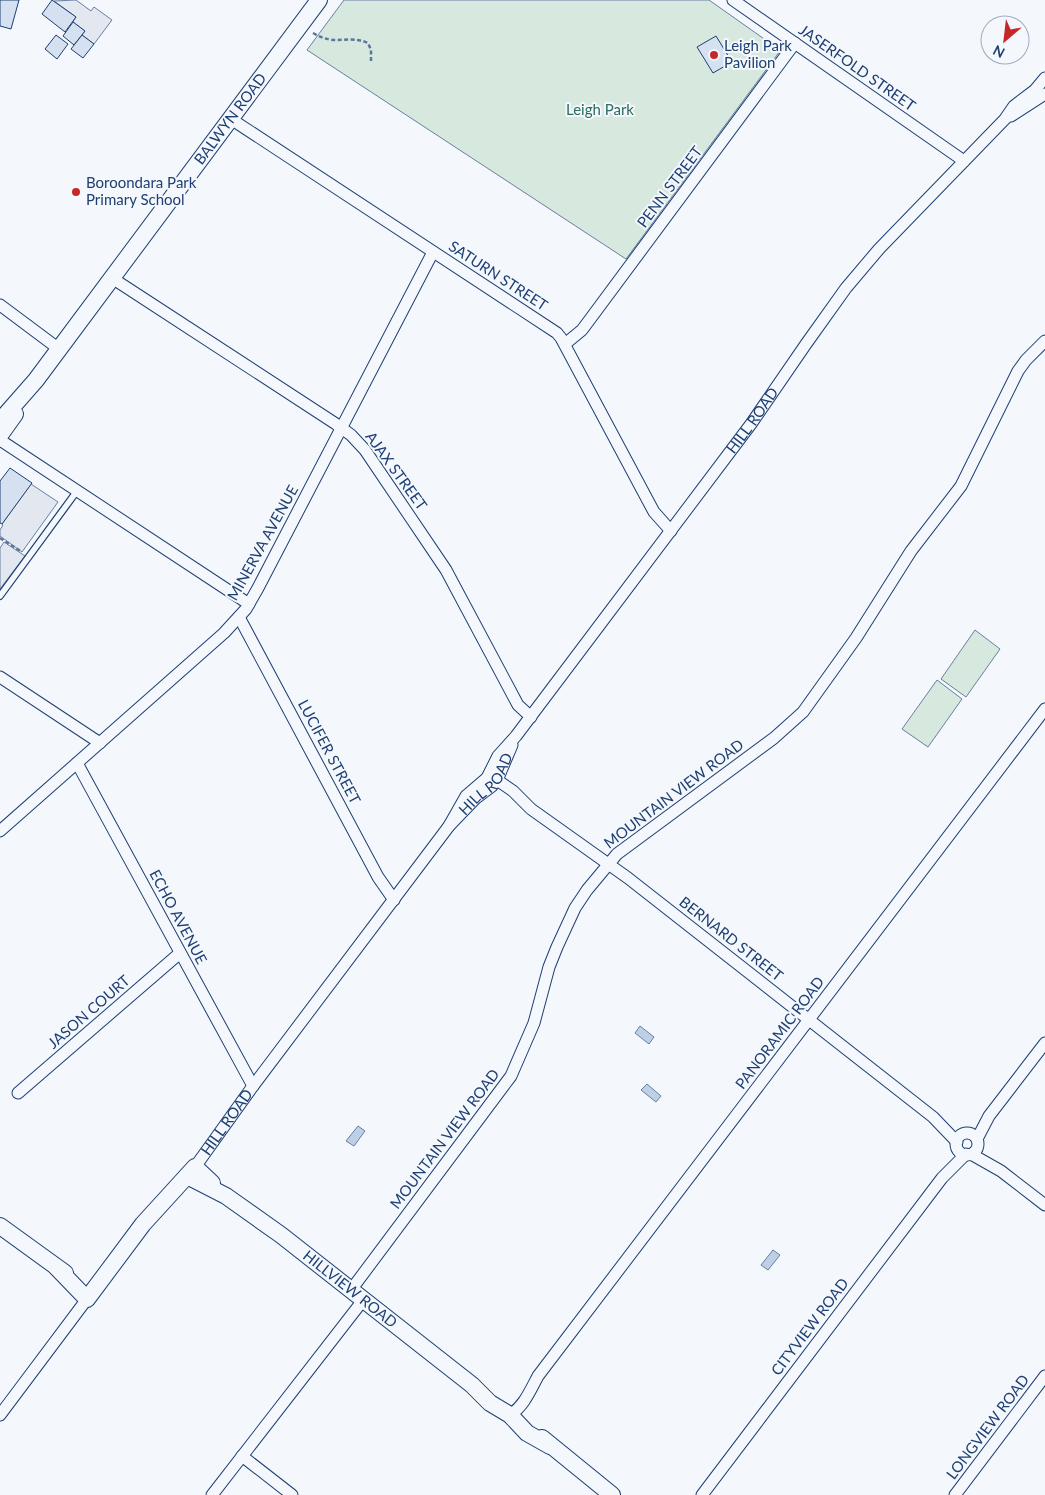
<svg xmlns="http://www.w3.org/2000/svg" width="1045" height="1495" font-family="Lato,sans-serif">
<style>
.green{fill:#d7e8df;stroke:#687fa3}
.parking{fill:#e3e8f0;stroke:#687fa3}
.water{fill:#bed0e5;stroke:#687fa3}
.building{fill:#d5e0f0;stroke:#1d3f73}
.lines{fill:none;stroke-linecap:round;stroke-linejoin:round}
.lane-casing{stroke:#1d3f73;stroke-width:8}
.street-casing{stroke:#1d3f73;stroke-width:13}
.secondary-casing{stroke:#1d3f73;stroke-width:18}
.path{stroke:#5e769c;stroke-width:2.5;stroke-dasharray:4 2.5;stroke-linecap:butt}
.lane{stroke:#f4f7fb;stroke-width:5.5}
.street{stroke:#f4f7fb;stroke-width:11}
.secondary{stroke:#f4f7fb;stroke-width:16}
.poi-dot{fill:#c62828;stroke:#f4f7fb;stroke-width:2}
.labels{text-anchor:middle;stroke-width:4;stroke-linejoin:round;paint-order:stroke}
.poi-label{font-size:15px;fill:#1d3f73;stroke:#f4f7fb;text-anchor:start}
.street-label{font-size:15px;fill:#1d3f73;stroke:#f4f7fb}
.park-label{font-size:15px;fill:#2c6c60;stroke:#f4f7fb}
</style>
<rect width="100%" height="100%" fill="#f4f7fb"/>
<g class="green">
<polygon points="344,0 709,0 777,48 780,51 626,259 307,50"/>
<polygon points="975,630 1000,649 966,697 941,679"/>
<polygon points="937,680 962,699 928,747 902,729"/>
</g>
<g class="parking">
<polygon points="76,0 91,11 94,7 112,20 94,44 82,35 85,31 73,22 76,17 54,1"/>
<polygon points="31,484 58,502 22,552 0,536 0,530 3,525 2,524"/>
<polygon points="4,542 25,556 0,589 0,548"/>
</g>
<g class="water">
<polygon points="640,1026 654,1037 649,1044 635,1033"/>
<polygon points="647,1084 661,1096 656,1102 641,1090"/>
<polygon points="358,1126 365,1131 354,1146 346,1141"/>
<polygon points="773,1250 780,1255 768,1270 761,1265"/>
</g>
<g class="building">
<polygon points="0,0 19,0 11,29 0,26"/>
<polygon points="52,0 76,17 65,32 42,14"/>
<polygon points="73,22 85,31 74,45 63,36"/>
<polygon points="56,35 68,44 57,59 45,49"/>
<polygon points="82,35 94,44 83,58 71,49"/>
<polygon points="716,36 732,62 713,73 697,47"/>
<polygon points="10,468 32,483 2,524 0,523 0,481"/>
</g>
<g class="lines">
<defs>
<polyline id="lane" points="0,596 77,491"/>
<g id="street">
<polyline points="733,0 964,161"/>
<polyline points="1011,116 1045,94"/>
<polyline points="231,119 557,333 561,338 654,512 671,531"/>
<polyline points="112,278 336,424 351,435 365,450 446,570 518,705 531,717"/>
<polyline points="0,305 59,349"/>
<polyline points="565,344 582,330 795,43"/>
<polyline points="0,440 249,604"/>
<polyline points="239,617 378,877 394,900"/>
<polyline points="0,677 100,743"/>
<polyline points="77,763 253,1086"/>
<polyline points="487,778 497,780 513,791 531,809 628,878 933,1117 957,1142"/>
<path id="s1" d="M449,826L466,796L487,778L498,756L516,736L751,424L806,344L846,288L879,249L1005,119L1014,106L1035,90L1045,78"/>
<polyline points="0,831 224,633 246,609 258,588 433,252"/>
<polyline points="18,1093 180,953"/>
<circle cx="967" cy="1144" r="11"/>
<polyline points="977,1139 989,1116 1045,1043"/>
<polyline points="971,1154 1001,1171 1045,1205"/>
<path id="s2" d="M195,1167L253,1086L449,826L476,798L492,786L498,778L512,745"/>
<polyline points="351,1290 511,1076 534,1023 549,967 557,947 575,908 587,890 617,854 774,738 803,712 856,638 911,551 961,486 1018,371 1026,360 1045,341"/>
<polyline points="0,1415 87,1299"/>
<path d="M510,1415C524,1406 530,1391 538,1376L1045,709"/>
<polyline points="242,1456 292,1495"/>
<polyline points="212,1495 364,1299"/>
<polyline points="702,1495 942,1178 966,1154"/>
<polyline points="955,1495 1045,1376"/>
</g>
<g id="secondary">
<path id="s3" d="M0,421L36,380L319,0"/>
<polyline points="0,435 15,414"/>
<path id="s4" d="M187,1176L226,1196L281,1235L472,1385L490,1403L510,1415L527,1433L550,1446"/>
<polyline points="0,1226 65,1273"/>
<polyline points="57,1268 87,1299 143,1224 195,1167 212,1183"/>
<polyline points="542,1438 612,1495"/>
</g>
</defs>
<use href="#lane" class="lane-casing"/>
<use href="#street" class="street-casing"/>
<use href="#secondary" class="secondary-casing"/>
<g class="path">
<path d="M313,33C336,47 347,34 368,43L371,50V62"/>
<polyline points="0,538 22,552"/>
</g>
<use href="#lane" class="lane"/>
<use href="#street" class="street"/>
<use href="#secondary" class="secondary"/>
</g>
<g class="poi-dot">
<circle cx="714" cy="55" r="5"/>
<circle cx="76" cy="192" r="5"/>
</g>
<g class="labels">
<g class="poi-label">
<text x="724" y="51">Leigh Park<tspan x="724" dy="17">Pavilion</tspan></text>
<text x="86" y="188">Boroondara Park<tspan x="86" dy="17">Primary School</tspan></text>
</g>
<g class="street-label">
<text transform="translate(857 68) rotate(35)" y="5">JASERFOLD STREET</text>
<text dy="5" stroke="none"><textPath href="#s3" startOffset="380">BALWYN ROAD</textPath></text>
<text transform="translate(670 187) rotate(-53)" y="5">PENN STREET</text>
<text transform="translate(498 276) rotate(33)" y="5">SATURN STREET</text>
<text dy="5" stroke="none"><textPath href="#s1" startOffset="508">HILL ROAD</textPath></text>
<text transform="translate(396 471) rotate(54)" y="5">AJAX STREET</text>
<text transform="translate(263 543) rotate(-61)" y="5">MINERVA AVENUE</text>
<text transform="translate(329 752) rotate(62)" y="5">LUCIFER STREET</text>
<text dy="5" stroke="none"><textPath href="#s2" startOffset="482">HILL ROAD</textPath></text>
<text transform="translate(674 794) rotate(-37)" y="5">MOUNTAIN VIEW ROAD</text>
<text transform="translate(178 917) rotate(62)" y="5">ECHO AVENUE</text>
<text transform="translate(731 939) rotate(38)" y="5">BERNARD STREET</text>
<text transform="translate(89 1012) rotate(-41)" y="5">JASON COURT</text>
<text transform="translate(780 1033) rotate(-53)" y="5">PANORAMIC ROAD</text>
<text dy="5" stroke="none"><textPath href="#s2" startOffset="55">HILL ROAD</textPath></text>
<text transform="translate(445 1139) rotate(-53)" y="5">MOUNTAIN VIEW ROAD</text>
<text dy="5" stroke="none"><textPath href="#s4" startOffset="199">HILLVIEW ROAD</textPath></text>
<text transform="translate(810 1327) rotate(-53)" y="5">CITYVIEW ROAD</text>
<text transform="translate(988 1427) rotate(-53)" y="5">LONGVIEW ROAD</text>
</g>
<g class="park-label">
<text x="600" y="115">Leigh Park</text>
</g>
</g>
<g transform="translate(1005 40) rotate(208)"><circle r="24" fill="#f4f7fb" stroke="#9eadc5"/>
<path d="M0-4L9 19L0 12L-9 19Z" fill="#c62828"/>
<text y="-8" font-size="14" font-weight="bold" text-anchor="middle" fill="#1d3f73">N</text>
</g>
</svg>
